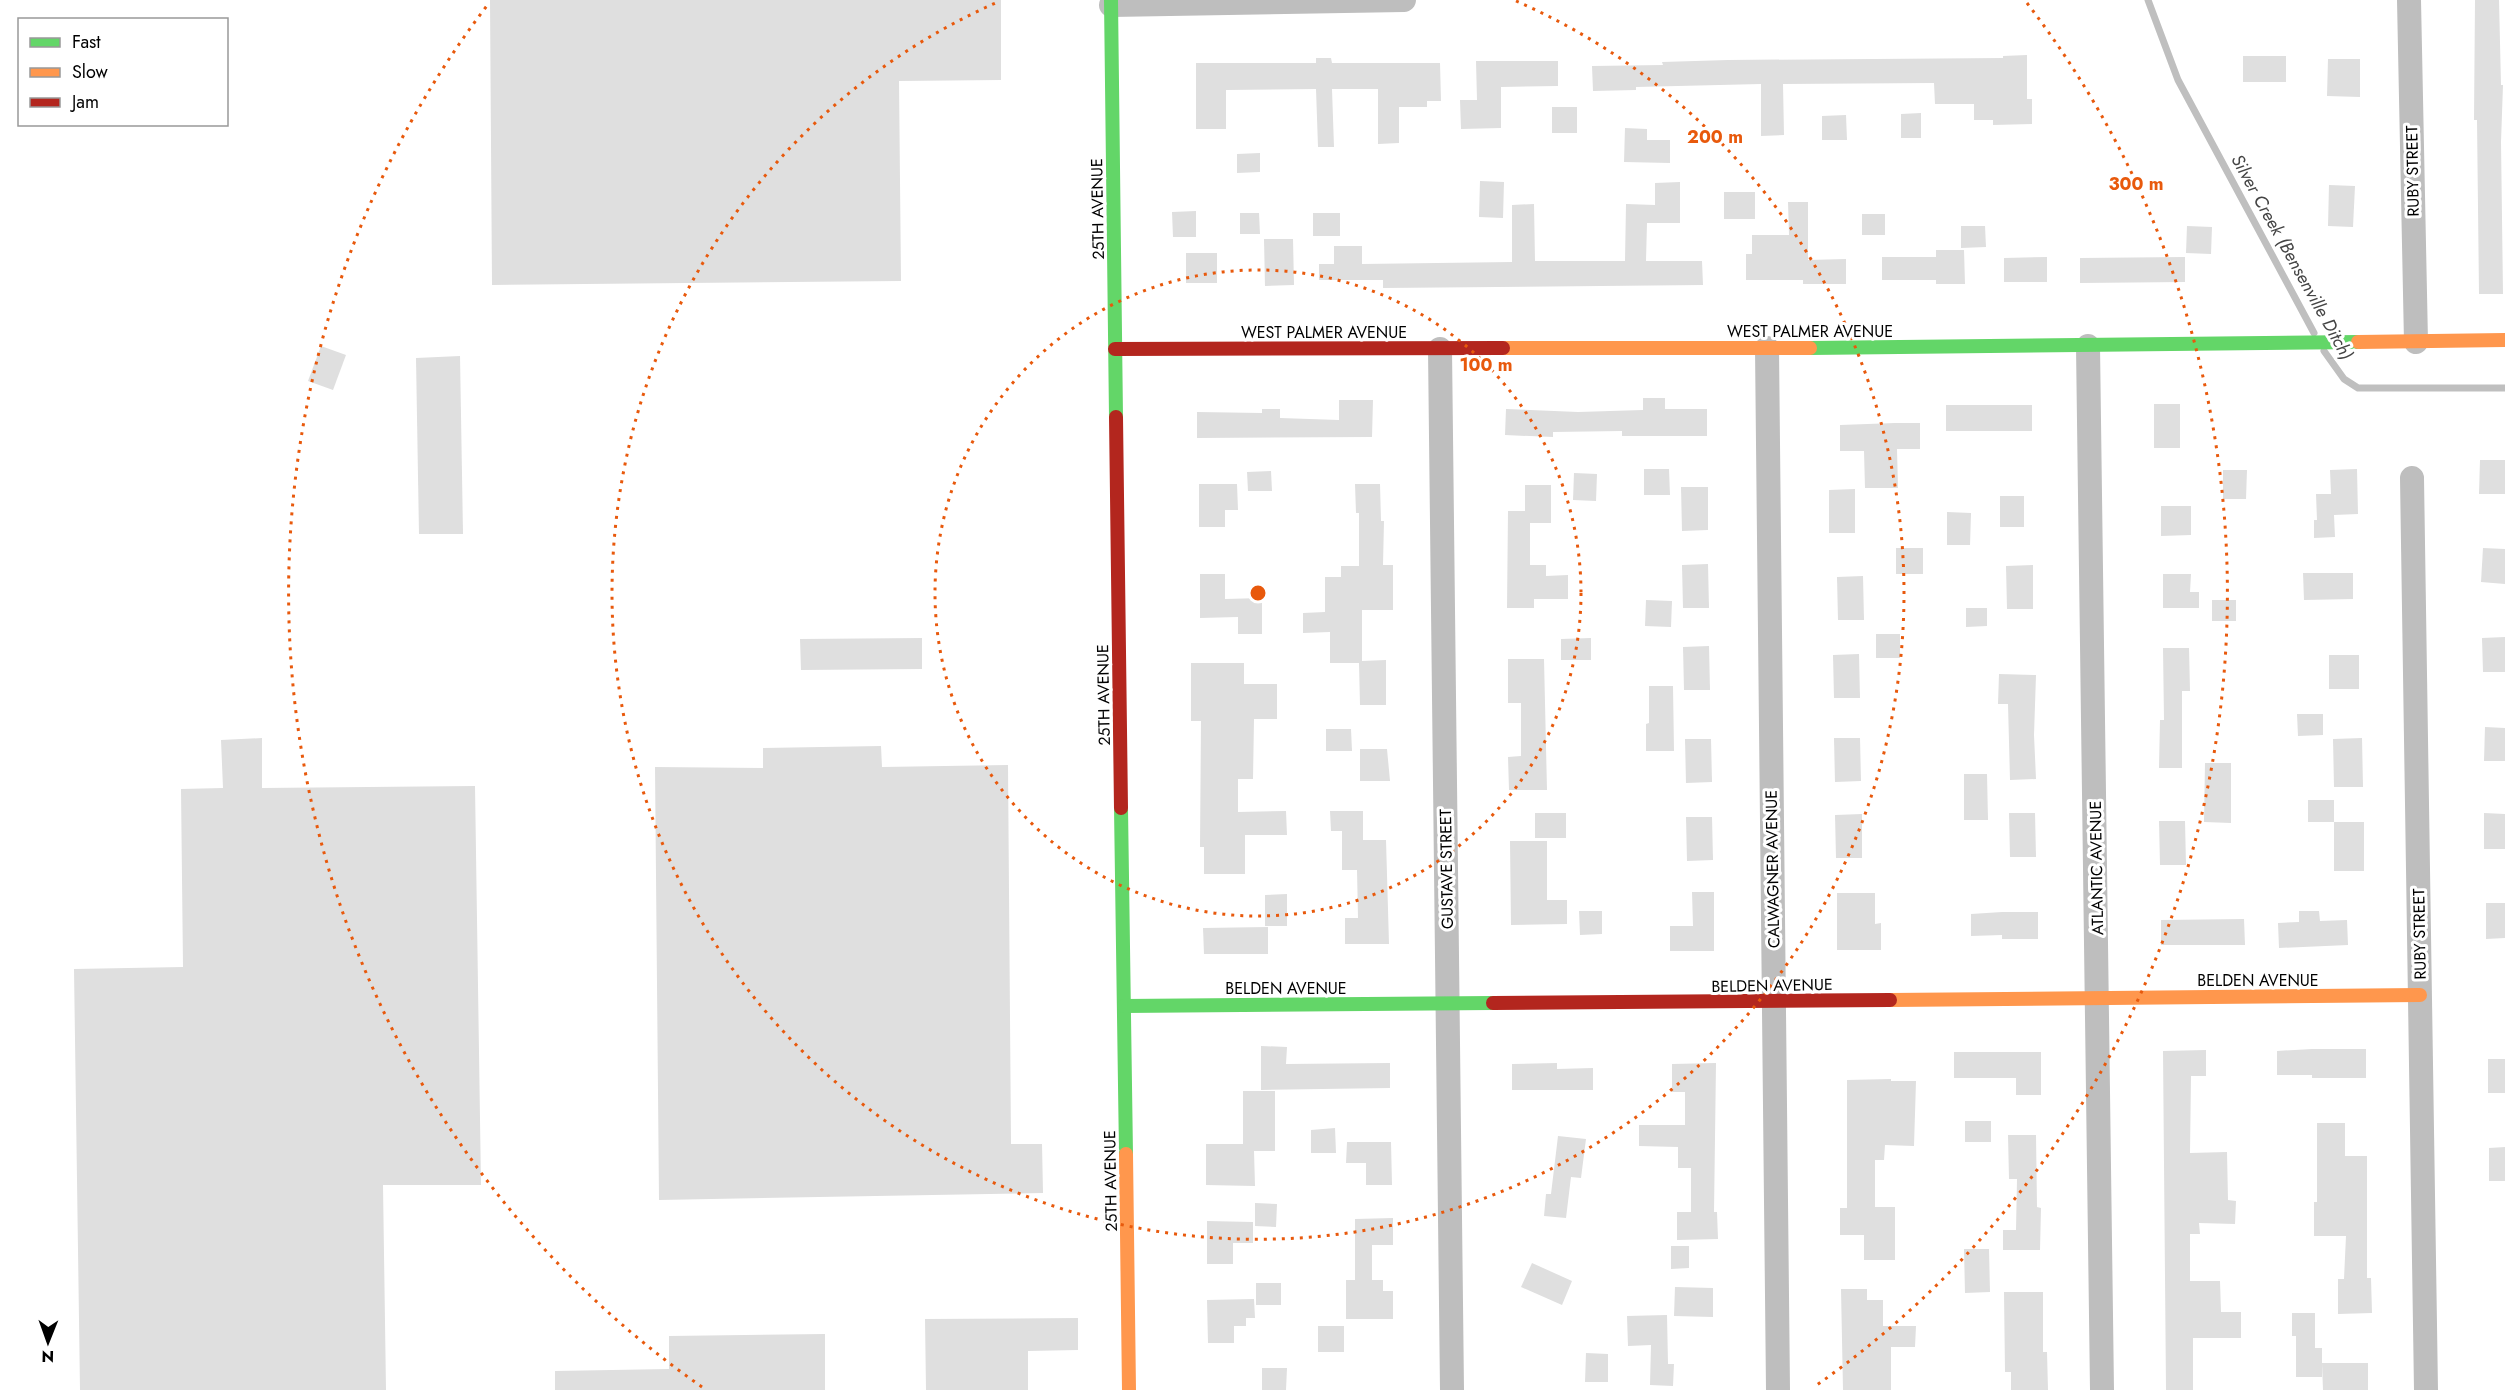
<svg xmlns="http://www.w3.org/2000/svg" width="2505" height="1390" font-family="Jost,sans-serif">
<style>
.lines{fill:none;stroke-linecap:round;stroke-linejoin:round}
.stream{stroke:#bfbfbf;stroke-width:7}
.building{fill:#dfdfdf}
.street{stroke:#bebebe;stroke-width:24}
.fast{stroke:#63d668;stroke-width:14}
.slow{stroke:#ff974d;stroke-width:14}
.jam{stroke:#b3261e;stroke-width:14}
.ring{fill:none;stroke:#e8590c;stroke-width:3;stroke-dasharray:3 6}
.labels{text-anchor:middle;stroke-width:6;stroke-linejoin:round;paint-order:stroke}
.street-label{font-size:16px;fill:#000;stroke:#fff}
.water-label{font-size:18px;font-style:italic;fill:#444;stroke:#fff}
.centre{fill:#e8590c;stroke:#fff;stroke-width:3}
.ring-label{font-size:18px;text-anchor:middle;font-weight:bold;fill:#e8590c;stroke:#fff;stroke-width:6;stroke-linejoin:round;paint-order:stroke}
</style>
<rect width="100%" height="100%" fill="#fff"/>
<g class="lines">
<g class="stream">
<polyline points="2148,0 2178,80 2314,333"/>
<polyline points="2324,351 2344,379 2358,388 2505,388"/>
</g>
</g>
<g class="building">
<polygon points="490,0 1001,0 1001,80 899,81 901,281 492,285"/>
<polygon points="2475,0 2499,0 2501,85 2503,85 2501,142 2503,294 2479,294 2477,120 2474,120"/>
<polygon points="2027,55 2027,99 2032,99 2032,124 1993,125 1993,120 1974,120 1974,104 1935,104 1934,83 1783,84 1784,135 1761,136 1761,84 1636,87 1636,90 1593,91 1592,66 1663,65 1662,62 1728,60 2003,58 2003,56"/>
<rect x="2243" y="56" width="43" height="26"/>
<polygon points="1316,58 1331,58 1332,63 1440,63 1441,101 1427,101 1427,107 1399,107 1399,143 1378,144 1378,89 1332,89 1334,147 1318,147 1316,89 1226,90 1226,129 1196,129 1196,63 1316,63"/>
<polygon points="2328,59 2360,59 2360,97 2327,96"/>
<polygon points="1476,61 1558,61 1558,86 1501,87 1501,128 1461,129 1460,100 1477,100"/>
<rect x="1552" y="107" width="25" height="26"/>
<polygon points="1921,113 1921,138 1901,138 1901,114"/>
<polygon points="1846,115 1847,140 1822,140 1822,116"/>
<polygon points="1625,128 1647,129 1647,140 1670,140 1670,163 1624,162"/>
<polygon points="1260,153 1260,172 1237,173 1237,154"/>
<polygon points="1480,181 1504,182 1503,218 1479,217"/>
<polygon points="1680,182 1680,223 1647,223 1646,261 1702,261 1703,285 1383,288 1383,280 1319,280 1319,264 1334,264 1334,246 1362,246 1362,264 1512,262 1512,205 1534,204 1535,261 1625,261 1626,204 1655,205 1655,183"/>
<polygon points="2329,185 2355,186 2353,227 2328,226"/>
<rect x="1724" y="192" width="31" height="27"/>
<polygon points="1788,202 1808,202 1808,260 1846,259 1846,284 1803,284 1803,280 1746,280 1746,254 1752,254 1752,235 1789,235"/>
<polygon points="1196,211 1196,237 1173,237 1172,212"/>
<polygon points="1240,213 1259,213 1260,234 1240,234"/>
<rect x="1313" y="213" width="27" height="23"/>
<rect x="1862" y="214" width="23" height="21"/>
<polygon points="1961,226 1985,226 1986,247 1961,248"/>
<polygon points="2187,226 2212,227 2211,254 2186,253"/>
<polygon points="1264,239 1293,239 1294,285 1265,286"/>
<polygon points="1936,250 1964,250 1965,284 1936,284 1936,280 1882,280 1882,257 1936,257"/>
<rect x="1186" y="253" width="31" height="30"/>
<polygon points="2047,257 2047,282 2004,282 2004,258"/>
<polygon points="2185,257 2185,282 2080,283 2080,258"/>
<polygon points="321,346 346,355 333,390 308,381"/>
<polygon points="460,356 463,534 419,534 416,358"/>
<polygon points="1643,398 1665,398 1665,409 1707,409 1707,436 1622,436 1622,431 1553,432 1553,437 1505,435 1506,409 1578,412 1643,410"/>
<polygon points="1339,400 1373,400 1372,437 1197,438 1197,412 1262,413 1262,409 1280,409 1280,418 1339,420"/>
<rect x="2154" y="404" width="26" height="44"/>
<rect x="1946" y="405" width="86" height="26"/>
<polygon points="1895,423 1920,423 1920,449 1897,449 1898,488 1865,488 1864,451 1840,451 1840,425"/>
<polygon points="2480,460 2505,460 2505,494 2479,494"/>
<polygon points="1644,469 1669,469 1670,495 1644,495"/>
<polygon points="2357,469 2358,514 2334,515 2335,537 2314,538 2314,520 2317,520 2316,494 2331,494 2330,470"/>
<polygon points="2223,470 2247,470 2246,499 2223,499"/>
<polygon points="1271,471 1272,491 1248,491 1247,472"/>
<polygon points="1574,473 1597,474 1596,501 1573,500"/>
<polygon points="1199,484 1237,484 1238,510 1225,510 1225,527 1199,527"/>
<polygon points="1355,484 1380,484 1381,521 1384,521 1383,565 1393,565 1393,610 1362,610 1362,661 1386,660 1386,705 1360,705 1359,663 1330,663 1330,632 1303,633 1303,613 1325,612 1325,577 1341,577 1341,566 1359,566 1359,513 1356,513"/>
<polygon points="1525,485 1551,485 1551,523 1530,523 1530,565 1546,565 1546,576 1568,575 1568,599 1534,599 1534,608 1507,608 1508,511 1525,511"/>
<polygon points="1681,487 1708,487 1708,530 1682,531"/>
<polygon points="1855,489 1855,533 1829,533 1829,490"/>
<rect x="2000" y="496" width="24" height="31"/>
<polygon points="2161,506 2191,506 2191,535 2161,536"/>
<polygon points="1947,512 1971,513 1970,545 1947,545"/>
<rect x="1896" y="548" width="27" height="26"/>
<polygon points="2483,548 2505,549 2505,584 2481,582"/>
<polygon points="1708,564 1709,608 1683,608 1682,565"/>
<polygon points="2033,565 2033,609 2007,609 2006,566"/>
<polygon points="2303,573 2353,573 2353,599 2304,600"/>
<polygon points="1200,574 1225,574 1225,599 1262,598 1262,634 1238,634 1238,617 1200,618"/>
<polygon points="2163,574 2191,574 2190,592 2199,592 2199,608 2163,608"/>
<polygon points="1863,576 1864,620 1838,620 1837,577"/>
<polygon points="1646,600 1672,601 1671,627 1645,626"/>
<rect x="2212" y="600" width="24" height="21"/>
<polygon points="1966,608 1987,608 1987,626 1966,627"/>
<rect x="1876" y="634" width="24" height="24"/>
<polygon points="2505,637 2505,672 2483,672 2482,638"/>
<polygon points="922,638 922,669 801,670 800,639"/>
<polygon points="1591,638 1591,660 1561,660 1561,639"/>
<polygon points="1709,646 1710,690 1684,690 1683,647"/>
<polygon points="2163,648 2189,648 2190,691 2182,691 2182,768 2159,768 2160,720 2164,720"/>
<polygon points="1859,654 1860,698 1834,698 1833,655"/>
<rect x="2329" y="655" width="30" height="34"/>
<polygon points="1508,659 1544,659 1547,790 1509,790 1508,757 1521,756 1521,703 1508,703"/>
<polygon points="1191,663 1244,663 1244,684 1277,684 1277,719 1254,719 1253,779 1238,779 1238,812 1286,811 1287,835 1245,835 1245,874 1204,874 1204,847 1200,847 1201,721 1191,721"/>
<polygon points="1999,674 2036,675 2034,735 2036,779 2010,780 2008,704 1998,704"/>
<polygon points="1649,686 1673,686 1674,751 1646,751 1646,724 1649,723"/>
<polygon points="2297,714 2323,714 2323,735 2298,736"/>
<polygon points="2485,727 2505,728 2505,761 2484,761"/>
<polygon points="1326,729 1351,729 1352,751 1326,751"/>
<polygon points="262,738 262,788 475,786 481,1185 383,1185 386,1390 80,1390 74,969 183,967 181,789 223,788 221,740"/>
<polygon points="1834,738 1860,738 1861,781 1835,782"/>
<polygon points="2362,738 2363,787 2334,787 2333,739"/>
<polygon points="1685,739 1711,739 1712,782 1686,783"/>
<polygon points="881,746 882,767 1008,765 1011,1144 1042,1144 1043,1193 659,1200 655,767 763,768 763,748"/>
<polygon points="1360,749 1387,749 1390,781 1360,781"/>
<polygon points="2205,763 2231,763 2231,823 2204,822"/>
<polygon points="1964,774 1987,774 1988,820 1964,820"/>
<rect x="2308" y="800" width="26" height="22"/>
<polygon points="1330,811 1363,811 1363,840 1386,840 1389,944 1345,944 1345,918 1358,918 1357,870 1342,870 1342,831 1331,831"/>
<rect x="1535" y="813" width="31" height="25"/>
<polygon points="2009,813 2035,813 2036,857 2010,857"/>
<polygon points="2484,813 2505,814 2505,849 2484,849"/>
<polygon points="1862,814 1862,858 1836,858 1835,815"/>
<polygon points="1686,817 1712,817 1713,860 1687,861"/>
<polygon points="2159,821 2185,821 2186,865 2160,865"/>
<rect x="2334" y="822" width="30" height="49"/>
<polygon points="1510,841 1547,841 1547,900 1567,900 1567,924 1511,925"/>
<polygon points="1692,892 1714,892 1714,951 1670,951 1670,926 1693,926"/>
<polygon points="1837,893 1875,893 1875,924 1881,923 1881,950 1837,950"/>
<polygon points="1287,894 1287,926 1265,926 1265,895"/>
<polygon points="2486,903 2505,903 2505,938 2486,939"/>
<polygon points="1579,911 1602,911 1602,934 1580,935"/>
<polygon points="2299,911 2319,911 2320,921 2347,920 2348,945 2279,948 2278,923 2299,922"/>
<polygon points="2002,912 2038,912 2038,939 2002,939 2002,935 1971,936 1971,914"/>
<polygon points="2244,919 2245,945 2161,945 2161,920"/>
<polygon points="1268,927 1268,954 1204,954 1203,928"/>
<polygon points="1261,1046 1287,1047 1286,1064 1390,1063 1390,1088 1261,1090"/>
<polygon points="2312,1049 2366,1049 2366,1078 2312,1078 2312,1075 2277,1075 2277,1051"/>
<polygon points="2206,1050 2206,1076 2191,1076 2190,1153 2227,1152 2228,1200 2236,1201 2235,1224 2199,1223 2200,1234 2190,1234 2190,1281 2220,1281 2221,1312 2241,1312 2241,1338 2193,1338 2193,1390 2166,1390 2163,1051"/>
<polygon points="1954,1052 2041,1052 2041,1095 2016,1095 2016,1078 1954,1078"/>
<rect x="2488" y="1059" width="17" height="34"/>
<polygon points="1557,1063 1557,1069 1593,1068 1593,1090 1512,1090 1512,1064"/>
<polygon points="1716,1063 1714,1212 1717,1212 1718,1239 1677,1240 1677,1212 1691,1212 1691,1168 1678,1168 1678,1147 1639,1146 1639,1125 1685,1125 1685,1092 1672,1092 1672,1064"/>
<polygon points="1891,1079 1891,1081 1916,1081 1914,1146 1885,1145 1884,1160 1875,1160 1875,1207 1895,1207 1895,1260 1864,1260 1864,1235 1840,1235 1840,1208 1847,1208 1847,1080"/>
<polygon points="1243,1091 1275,1091 1275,1151 1254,1151 1255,1186 1206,1185 1206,1144 1243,1144"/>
<rect x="1965" y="1121" width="26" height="21"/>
<polygon points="2317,1123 2345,1123 2345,1156 2367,1156 2367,1278 2371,1278 2372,1313 2338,1314 2338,1279 2344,1279 2346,1236 2314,1236 2314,1202 2317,1202"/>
<polygon points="1335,1128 1336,1153 1311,1153 1311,1130"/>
<polygon points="2008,1135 2036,1135 2037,1207 2041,1208 2040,1250 2003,1250 2003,1230 2016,1230 2017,1179 2009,1179"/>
<polygon points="1558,1136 1586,1139 1581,1178 1571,1177 1566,1218 1544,1216 1546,1194 1551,1194"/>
<polygon points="1347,1142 1391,1142 1392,1185 1366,1185 1366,1163 1346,1163"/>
<polygon points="2505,1147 2505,1181 2489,1181 2489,1148"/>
<polygon points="1255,1203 1277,1204 1276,1227 1255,1226"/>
<polygon points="1393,1218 1393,1245 1372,1245 1372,1280 1383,1280 1383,1291 1393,1291 1393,1319 1346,1319 1346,1280 1355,1280 1355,1219"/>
<polygon points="1207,1221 1253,1222 1253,1243 1233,1243 1233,1264 1207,1264"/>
<polygon points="1671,1246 1689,1246 1689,1268 1671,1269"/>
<polygon points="1964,1249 1989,1249 1990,1292 1965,1293"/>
<polygon points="1532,1263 1572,1281 1562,1305 1521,1287"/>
<rect x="1256" y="1283" width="25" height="22"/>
<polygon points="1675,1287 1713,1288 1713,1317 1674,1316"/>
<polygon points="1841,1289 1867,1289 1867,1300 1883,1300 1883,1326 1916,1326 1915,1347 1891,1347 1891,1390 1843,1390"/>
<polygon points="2004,1292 2043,1292 2043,1352 2047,1352 2048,1390 2011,1390 2011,1372 2005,1372"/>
<polygon points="1254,1299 1255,1318 1246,1318 1246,1326 1234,1326 1234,1343 1208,1343 1207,1300"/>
<polygon points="2292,1313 2315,1313 2315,1348 2322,1348 2322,1377 2296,1377 2296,1336 2292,1336"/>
<polygon points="1667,1315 1668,1364 1674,1364 1673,1386 1650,1385 1651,1345 1628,1346 1627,1316"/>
<polygon points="1078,1318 1078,1350 1028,1351 1028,1390 926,1390 925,1319"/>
<rect x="1318" y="1326" width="26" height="26"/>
<polygon points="825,1334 825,1390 555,1390 555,1371 669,1369 669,1336"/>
<polygon points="1586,1353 1608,1354 1608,1382 1585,1382"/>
<polygon points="2322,1363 2368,1363 2368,1390 2323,1390"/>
<polygon points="1262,1368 1287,1368 1286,1390 1262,1390"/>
</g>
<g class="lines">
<g class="street">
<polyline points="2409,0 2416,342"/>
<polyline points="1111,5 1404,0"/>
<polyline points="2088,346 2102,1390"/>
<polyline points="1767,348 1778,1390"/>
<polyline points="1440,349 1452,1390"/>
<polyline points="2412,478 2426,1390"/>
</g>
<g class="fast">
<polyline points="1111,0 1116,417"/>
<polyline points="1810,348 2358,342"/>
<polyline points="1121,808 1126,1154"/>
<polyline points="1124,1006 1493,1003"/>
</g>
<g class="slow">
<polyline points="2358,342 2505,340"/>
<polyline points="1503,348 1810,348"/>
<polyline points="1890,1000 2420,995"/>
<polyline points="1126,1154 1129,1390"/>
</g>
<g class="jam">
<polyline points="1115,349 1503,348"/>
<polyline points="1116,417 1121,808"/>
<polyline points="1493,1003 1890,1000"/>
</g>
</g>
<g class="ring">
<circle cx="1258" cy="593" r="323"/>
<path d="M1516 1A646 646 0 1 1 1000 1"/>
<path d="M702 1387A969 969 0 0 1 489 3M2027 3A969 969 0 0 1 1814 1387"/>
</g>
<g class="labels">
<g class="street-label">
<text transform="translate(2412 171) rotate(-91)" y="6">RUBY STREET</text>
<text transform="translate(1097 209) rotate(-91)" y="6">25TH AVENUE</text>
<text x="1810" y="337">WEST PALMER AVENUE</text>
<text x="1324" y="338">WEST PALMER AVENUE</text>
<text transform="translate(1103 695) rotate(-91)" y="6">25TH AVENUE</text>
<text transform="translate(2096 868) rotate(-91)" y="6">ATLANTIC AVENUE</text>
<text transform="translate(1446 869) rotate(-91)" y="6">GUSTAVE STREET</text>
<text transform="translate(1772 869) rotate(-91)" y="6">CALWAGNER AVENUE</text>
<text transform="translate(2419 934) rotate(-91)" y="6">RUBY STREET</text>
<text x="2258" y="986">BELDEN AVENUE</text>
<text transform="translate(1772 985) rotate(-1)" y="6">BELDEN AVENUE</text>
<text x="1286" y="994">BELDEN AVENUE</text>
<text transform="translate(1110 1181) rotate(-91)" y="6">25TH AVENUE</text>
</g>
<g class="water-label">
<text transform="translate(2292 257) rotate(61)" y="6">Silver Creek (Bensenville Ditch)</text>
</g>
</g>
<circle cx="1258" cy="593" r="9" class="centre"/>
<g class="ring-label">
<text x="1715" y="143">200 m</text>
<text x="2136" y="190">300 m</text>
<text x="1486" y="371">100 m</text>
</g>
<rect x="18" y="18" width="210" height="108" fill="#ffffff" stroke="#999999" stroke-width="1.5"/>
<rect x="30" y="38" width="30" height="9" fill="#63d668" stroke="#999999" stroke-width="1.5"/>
<text x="72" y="48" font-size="18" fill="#000000">Fast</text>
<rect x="30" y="68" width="30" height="9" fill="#ff974d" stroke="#999999" stroke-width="1.5"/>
<text x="72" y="78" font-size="18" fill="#000000">Slow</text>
<rect x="30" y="98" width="30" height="9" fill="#b3261e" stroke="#999999" stroke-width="1.5"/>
<text x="72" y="108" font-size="18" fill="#000000">Jam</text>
<g transform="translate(48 1342) rotate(181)" stroke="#ffffff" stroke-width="4.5" paint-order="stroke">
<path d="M0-4.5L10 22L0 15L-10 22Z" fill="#000000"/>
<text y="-9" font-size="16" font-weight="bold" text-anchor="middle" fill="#000000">N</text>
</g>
</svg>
